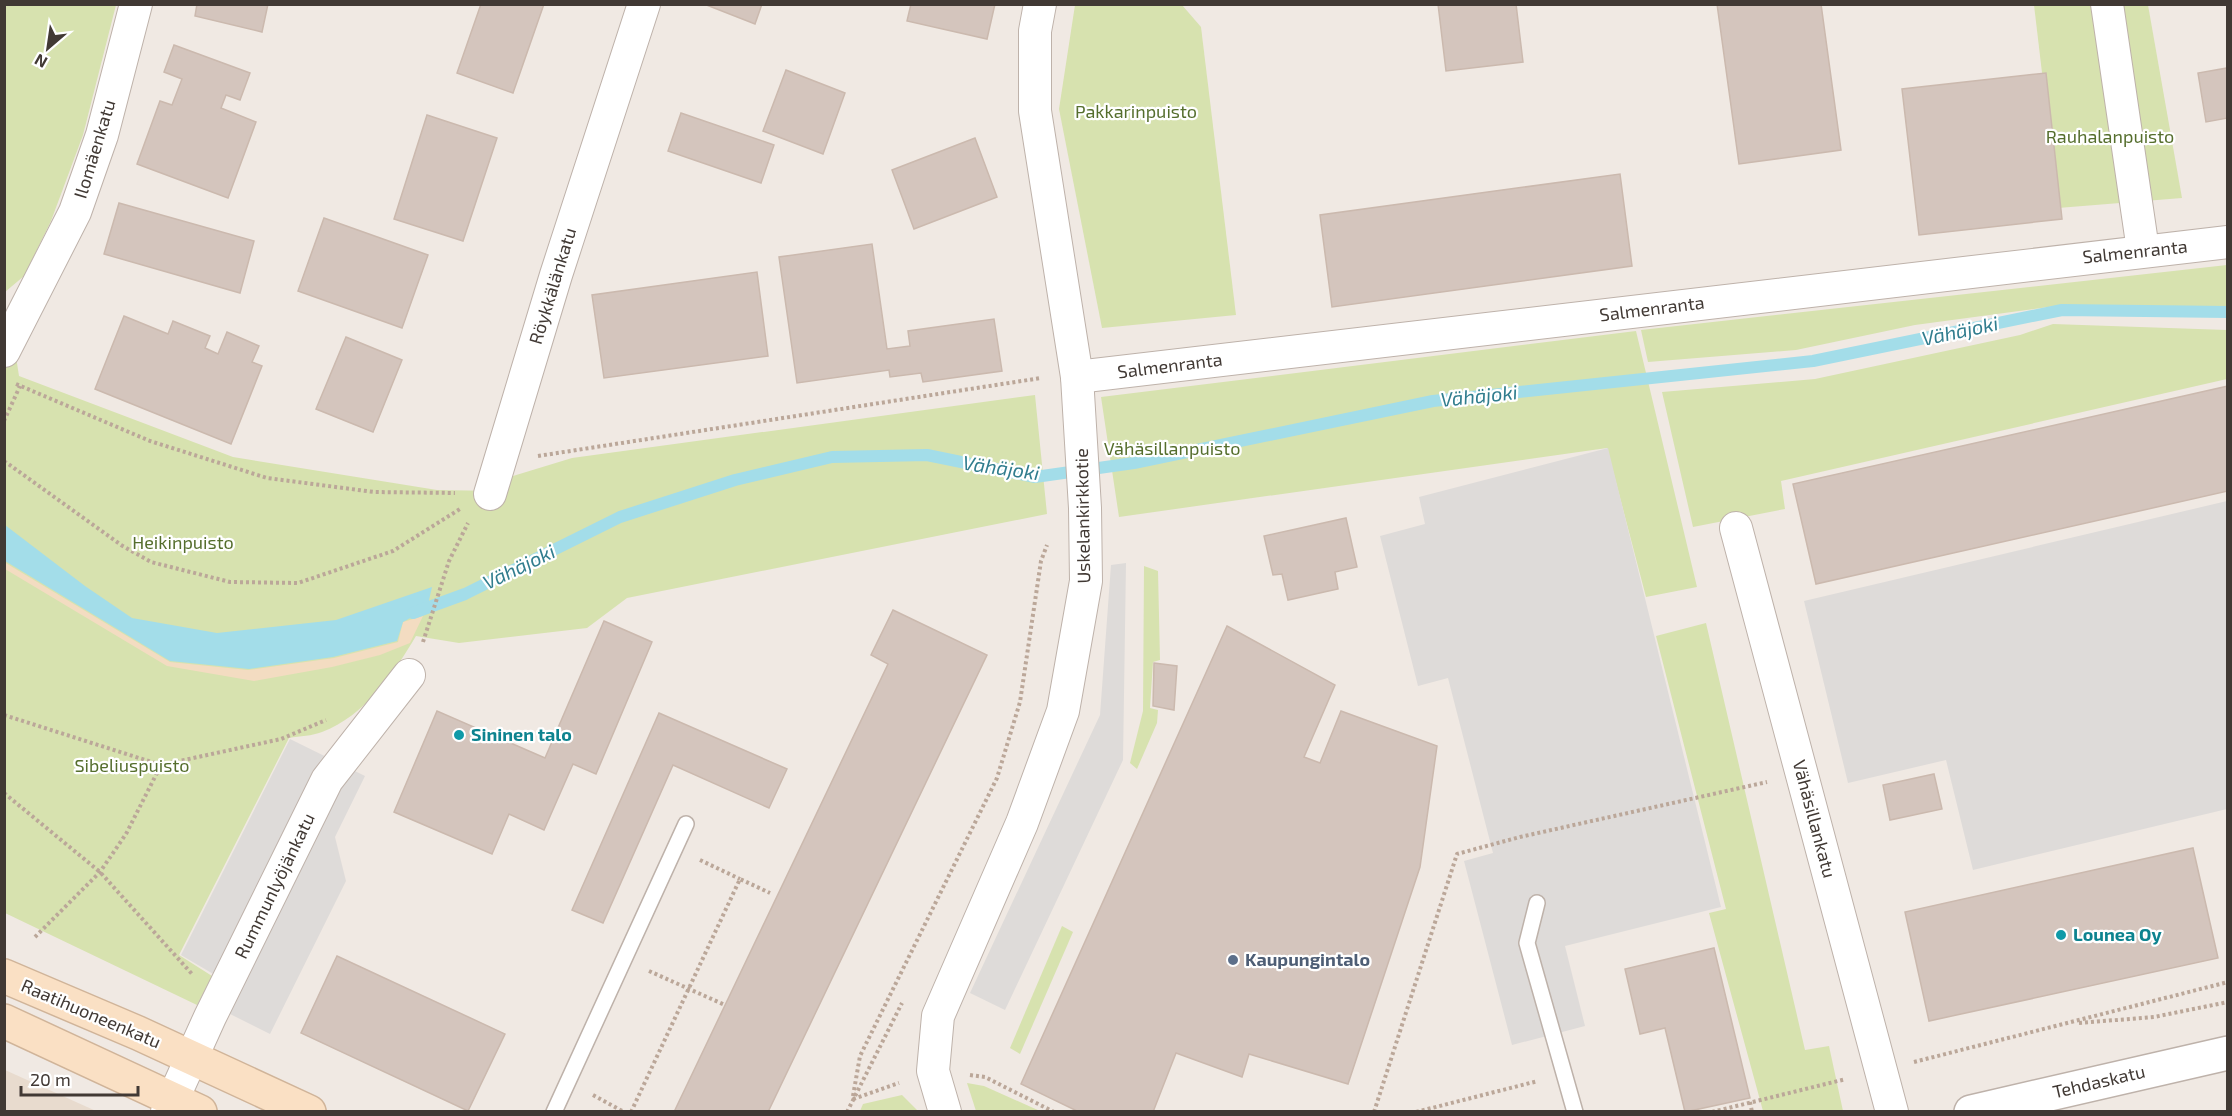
<svg xmlns="http://www.w3.org/2000/svg" width="2232" height="1116" font-family="'Exo 2',sans-serif">
<style>
.education{fill:#e8dbce}
.green{fill:#d7e2af}
.sand{fill:#f3dcc1}
.parking{fill:#dedbd9}
.water{fill:#a3dde9}
.lines{fill:none;stroke-linecap:round;stroke-linejoin:round}
.stream{stroke:#a3dde9;stroke-width:12}
.building{fill:#d4c5bd;stroke:#cbb9ae;stroke-width:1.5}
.service-casing{stroke:#beb2aa;stroke-width:18}
.minor-casing{stroke:#beb2aa;stroke-width:34}
.tertiary-casing{stroke:#beb2aa;stroke-width:36}
.secondary-casing{stroke:#d0b499;stroke-width:36}
.path{stroke:#bba799;stroke-width:4;stroke-dasharray:3 3;stroke-linecap:butt}
.service{stroke:#fff;stroke-width:15}
.minor{stroke:#fff;stroke-width:32}
.tertiary{stroke:#fff;stroke-width:33}
.secondary{stroke:#fae0c4;stroke-width:33}
.culture-dot{fill:#0f9aa8;stroke:#fff;stroke-width:2}
.service-dot{fill:#5c6f8a;stroke:#fff;stroke-width:2}
.labels{text-anchor:middle;stroke-width:4.5;stroke-linejoin:round;paint-order:stroke}
.park-label{font-size:18px;fill:#556e2d;stroke:#fff}
.street-label{font-size:18px;fill:#413934;stroke:#fff}
.culture-label{font-size:18px;font-weight:bold;fill:#0d838f;stroke:#fff;text-anchor:start}
.service-label{font-size:18px;font-weight:bold;fill:#4e5e75;stroke:#fff;text-anchor:start}
.water-label{font-size:20px;font-style:italic;fill:#317d8e;stroke:#fff}
</style>
<rect width="100%" height="100%" fill="#f0e9e3"/>
<polygon class="education" points="5,1070 96,1111 5,1111"/>
<g class="green">
<polygon points="4,5 116,5 83,135 51,221 24,276 5,292"/>
<polygon points="1075,5 1182,5 1201,27 1236,315 1102,328 1059,109"/>
<polygon points="2034,5 2148,5 2182,198 2058,208"/>
<polygon points="2227,265 2227,307 2063,305 1915,325 1796,350 1648,362 1641,330"/>
<polygon points="2053,324 2227,330 2227,379 1781,481 1785,509 1693,527 1662,392 1815,379 2020,335"/>
<polygon points="1636,331 1697,587 1646,597 1607,448 1119,517 1101,397"/>
<path d="M14,344L19,376L233,457L437,490L498,491L513,476L572,458L1035,395L1047,514L627,598L587,628L459,643L416,636C394,673 365,716 322,732C312,736 300,736 289,738L179,955L212,976L197,1005L5,913L4,357Z"/>
<polygon points="1144,566 1158,571 1160,660 1153,662 1150,708 1158,710 1157,723 1137,769 1130,763 1143,711"/>
<polygon points="1706,623 1805,1050 1829,1046 1843,1111 1763,1111 1709,913 1726,909 1656,636"/>
<polygon points="1062,926 1073,932 1020,1054 1010,1048"/>
<polygon points="967,1083 984,1086 1040,1111 976,1111"/>
<polygon points="902,1095 918,1111 860,1111 863,1104"/>
</g>
<polygon class="sand" points="4,562 170,662 248,670 334,658 398,642 403,622 423,616 410,643 380,655 332,667 254,681 167,666 5,569"/>
<g class="parking">
<polygon points="1608,448 1721,907 1565,946 1585,1026 1512,1045 1464,861 1493,853 1448,678 1418,686 1380,536 1425,524 1419,497"/>
<polygon points="2227,501 2227,809 1973,870 1946,760 1848,783 1804,601"/>
<polygon points="1126,563 1123,760 1005,1010 970,993 1100,715 1111,565"/>
<polygon points="290,739 365,776 335,837 346,881 270,1034 202,1000 215,975 181,955"/>
</g>
<polygon class="water" points="5,525 85,586 132,618 217,633 336,620 432,587 427,609 403,622 397,641 333,657 249,669 170,661 5,561"/>
<g class="lines">
<polyline class="stream" points="413,613 465,594 620,517 735,480 832,457 927,455 1035,477 1134,463 1433,401 1813,361 2062,310 2228,312"/>
</g>
<g class="building">
<polygon points="197,4 268,4 262,32 195,16"/>
<polygon points="481,4 544,4 513,93 457,73"/>
<polygon points="704,4 762,4 755,24"/>
<polygon points="911,4 995,4 987,39 907,21"/>
<polygon points="1438,4 1516,4 1523,62 1446,71"/>
<polygon points="1717,4 1821,4 1841,150 1739,164"/>
<polygon points="174,45 250,73 240,100 226,95 221,108 256,122 228,198 137,164 160,101 172,105 182,79 164,72"/>
<polygon points="2227,68 2228,118 2206,122 2198,73"/>
<polygon points="786,70 845,93 823,154 763,131"/>
<polygon points="2046,73 2062,219 1919,235 1902,89"/>
<polygon points="681,113 774,145 761,183 668,151"/>
<polygon points="427,115 497,138 463,241 394,219"/>
<polygon points="975,138 997,197 914,229 892,170"/>
<polygon points="1620,174 1632,266 1332,307 1320,215"/>
<polygon points="119,203 254,241 240,293 104,254"/>
<polygon points="324,218 428,255 402,328 298,291"/>
<polygon points="872,244 887,349 910,346 908,331 994,319 1002,371 923,382 921,373 890,377 889,370 797,383 779,257"/>
<polygon points="757,272 768,356 604,378 592,295"/>
<polygon points="124,316 168,334 173,321 210,336 205,348 218,354 227,332 259,346 252,362 262,366 231,444 95,389"/>
<polygon points="346,337 402,360 373,432 316,409"/>
<polygon points="2228,386 2228,491 1816,584 1793,484"/>
<polygon points="1346,518 1357,567 1335,572 1338,589 1288,600 1282,574 1273,575 1264,536"/>
<polygon points="893,610 987,655 768,1112 674,1112 888,664 871,655"/>
<polygon points="604,621 652,642 596,774 573,764 544,830 509,814 492,854 394,812 437,711 545,758"/>
<polygon points="1227,626 1335,685 1304,757 1320,763 1341,711 1437,746 1420,867 1348,1084 1249,1054 1242,1077 1176,1053 1153,1112 1079,1112 1021,1084"/>
<polygon points="1154,663 1177,666 1174,710 1153,706"/>
<polygon points="659,713 787,769 769,808 673,765 603,923 572,910"/>
<polygon points="1934,774 1942,809 1890,820 1883,785"/>
<polygon points="2193,848 2218,958 1929,1021 1905,912"/>
<polygon points="1714,948 1750,1098 1685,1112 1665,1028 1640,1034 1625,969"/>
<polygon points="337,956 505,1034 468,1111 301,1033"/>
</g>
<g class="lines">
<defs>
<g id="service">
<polyline points="1537,903 1527,943 1575,1112"/>
<polyline points="554,1112 686,824"/>
</g>
<g id="minor">
<polyline points="2107,4 2143,250"/>
<polyline points="4,351 75,212 102,135 136,4"/>
<polyline points="1077,377 2228,242"/>
<polyline points="490,494 556,275 644,4"/>
<polyline points="1736,528 1892,1112"/>
<polyline points="167,1112 210,1017 327,780 409,675"/>
<polyline points="945,1112 933,1071 938,1016 1022,823 1063,711 1086,581 1085,508 1077,377 1035,111 1035,31 1040,4"/>
</g>
<polyline id="tertiary" points="1971,1112 2228,1053"/>
<g id="secondary">
<polyline points="4,976 138,1033 309,1112"/>
<polyline points="4,1021 200,1112"/>
</g>
</defs>
<use href="#service" class="service-casing"/>
<use href="#minor" class="minor-casing"/>
<use href="#tertiary" class="tertiary-casing"/>
<use href="#secondary" class="secondary-casing"/>
<g class="path">
<polyline points="16,384 150,441 267,478 374,492 455,493"/>
<polyline points="4,421 20,386"/>
<polyline points="538,456 1041,378"/>
<polyline points="4,461 121,545 151,562 230,582 298,583 393,551 460,509"/>
<polyline points="423,642 449,561 468,523"/>
<polyline points="4,715 161,765 281,739 326,720"/>
<polyline points="4,793 100,872 192,974"/>
<polyline points="700,860 740,879"/>
<polyline points="35,937 100,872 126,834 161,765"/>
<polyline points="649,971 725,1005"/>
<polyline points="2079,1023 2154,1017 2228,1002"/>
<polyline points="1914,1062 2228,982"/>
<polyline points="970,1075 985,1077 1054,1112"/>
<polyline points="593,1095 624,1112"/>
<polyline points="853,1096 860,1056 997,778 1020,702 1041,561 1047,545"/>
<polyline points="853,1099 899,1083"/>
<polyline points="1750,1102 1752,1112"/>
<polyline points="631,1112 740,879 770,893"/>
<polyline points="847,1112 902,1003"/>
<polyline points="1374,1112 1457,854 1520,837 1767,782"/>
<polyline points="1416,1112 1538,1081"/>
<polyline points="1712,1112 1846,1079"/>
</g>
<use href="#service" class="service"/>
<use href="#minor" class="minor"/>
<use href="#tertiary" class="tertiary"/>
<use href="#secondary" class="secondary"/>
</g>
<g class="culture-dot">
<circle cx="459" cy="735" r="6"/>
<circle cx="2061" cy="935" r="6"/>
</g>
<circle class="service-dot" cx="1233" cy="960" r="6"/>
<g class="labels">
<g class="park-label">
<text x="1136" y="118">Pakkarinpuisto</text>
<text x="2110" y="143">Rauhalanpuisto</text>
<text x="1172" y="455">Vähäsillanpuisto</text>
<text x="183" y="549">Heikinpuisto</text>
<text x="132" y="772">Sibeliuspuisto</text>
</g>
<g class="street-label">
<text transform="translate(95 149) rotate(-73)" y="6">Ilomäenkatu</text>
<text transform="translate(2135 252) rotate(-6)" y="6">Salmenranta</text>
<text transform="translate(553 286) rotate(-73)" y="6">Röykkälänkatu</text>
<text transform="translate(1652 309) rotate(-7)" y="6">Salmenranta</text>
<text transform="translate(1170 366) rotate(-7)" y="6">Salmenranta</text>
<text transform="translate(1083 516) rotate(-91)" y="6">Uskelankirkkotie</text>
<text transform="translate(1814 819) rotate(75)" y="6">Vähäsillankatu</text>
<text transform="translate(275 886) rotate(-64)" y="6">Rummunlyöjänkatu</text>
<text transform="translate(91 1014) rotate(23)" y="6">Raatihuoneenkatu</text>
<text transform="translate(2099 1082) rotate(-13)" y="6">Tehdaskatu</text>
</g>
<g class="culture-label">
<text x="471" y="741">Sininen talo</text>
<text x="2073" y="941">Lounea Oy</text>
</g>
<g class="service-label">
<text x="1245" y="966">Kaupungintalo</text>
</g>
<g class="water-label">
<text transform="translate(1960 331) rotate(-12)" y="7">Vähäjoki</text>
<text transform="translate(1479 396) rotate(-6)" y="7">Vähäjoki</text>
<text transform="translate(1001 468) rotate(8)" y="7">Vähäjoki</text>
<text transform="translate(519 567) rotate(-26)" y="7">Vähäjoki</text>
</g>
</g>
<rect width="2232" height="1116" fill="none" stroke="#413934" stroke-width="12"/>
<g transform="translate(48 48) rotate(209)" stroke="#ffffff" stroke-width="4.5" paint-order="stroke">
<path d="M0-4.5L10 22L0 15L-10 22Z" fill="#413934"/>
<text y="-9" font-size="16" font-weight="bold" text-anchor="middle" fill="#413934">N</text>
</g>
<path d="M21 1086v9h117v-9" fill="none" stroke="#413934" stroke-width="3"/>
<text x="30" y="1086" font-size="18" fill="#413934" stroke="#ffffff" stroke-width="4.5" paint-order="stroke">20 m</text>
</svg>
